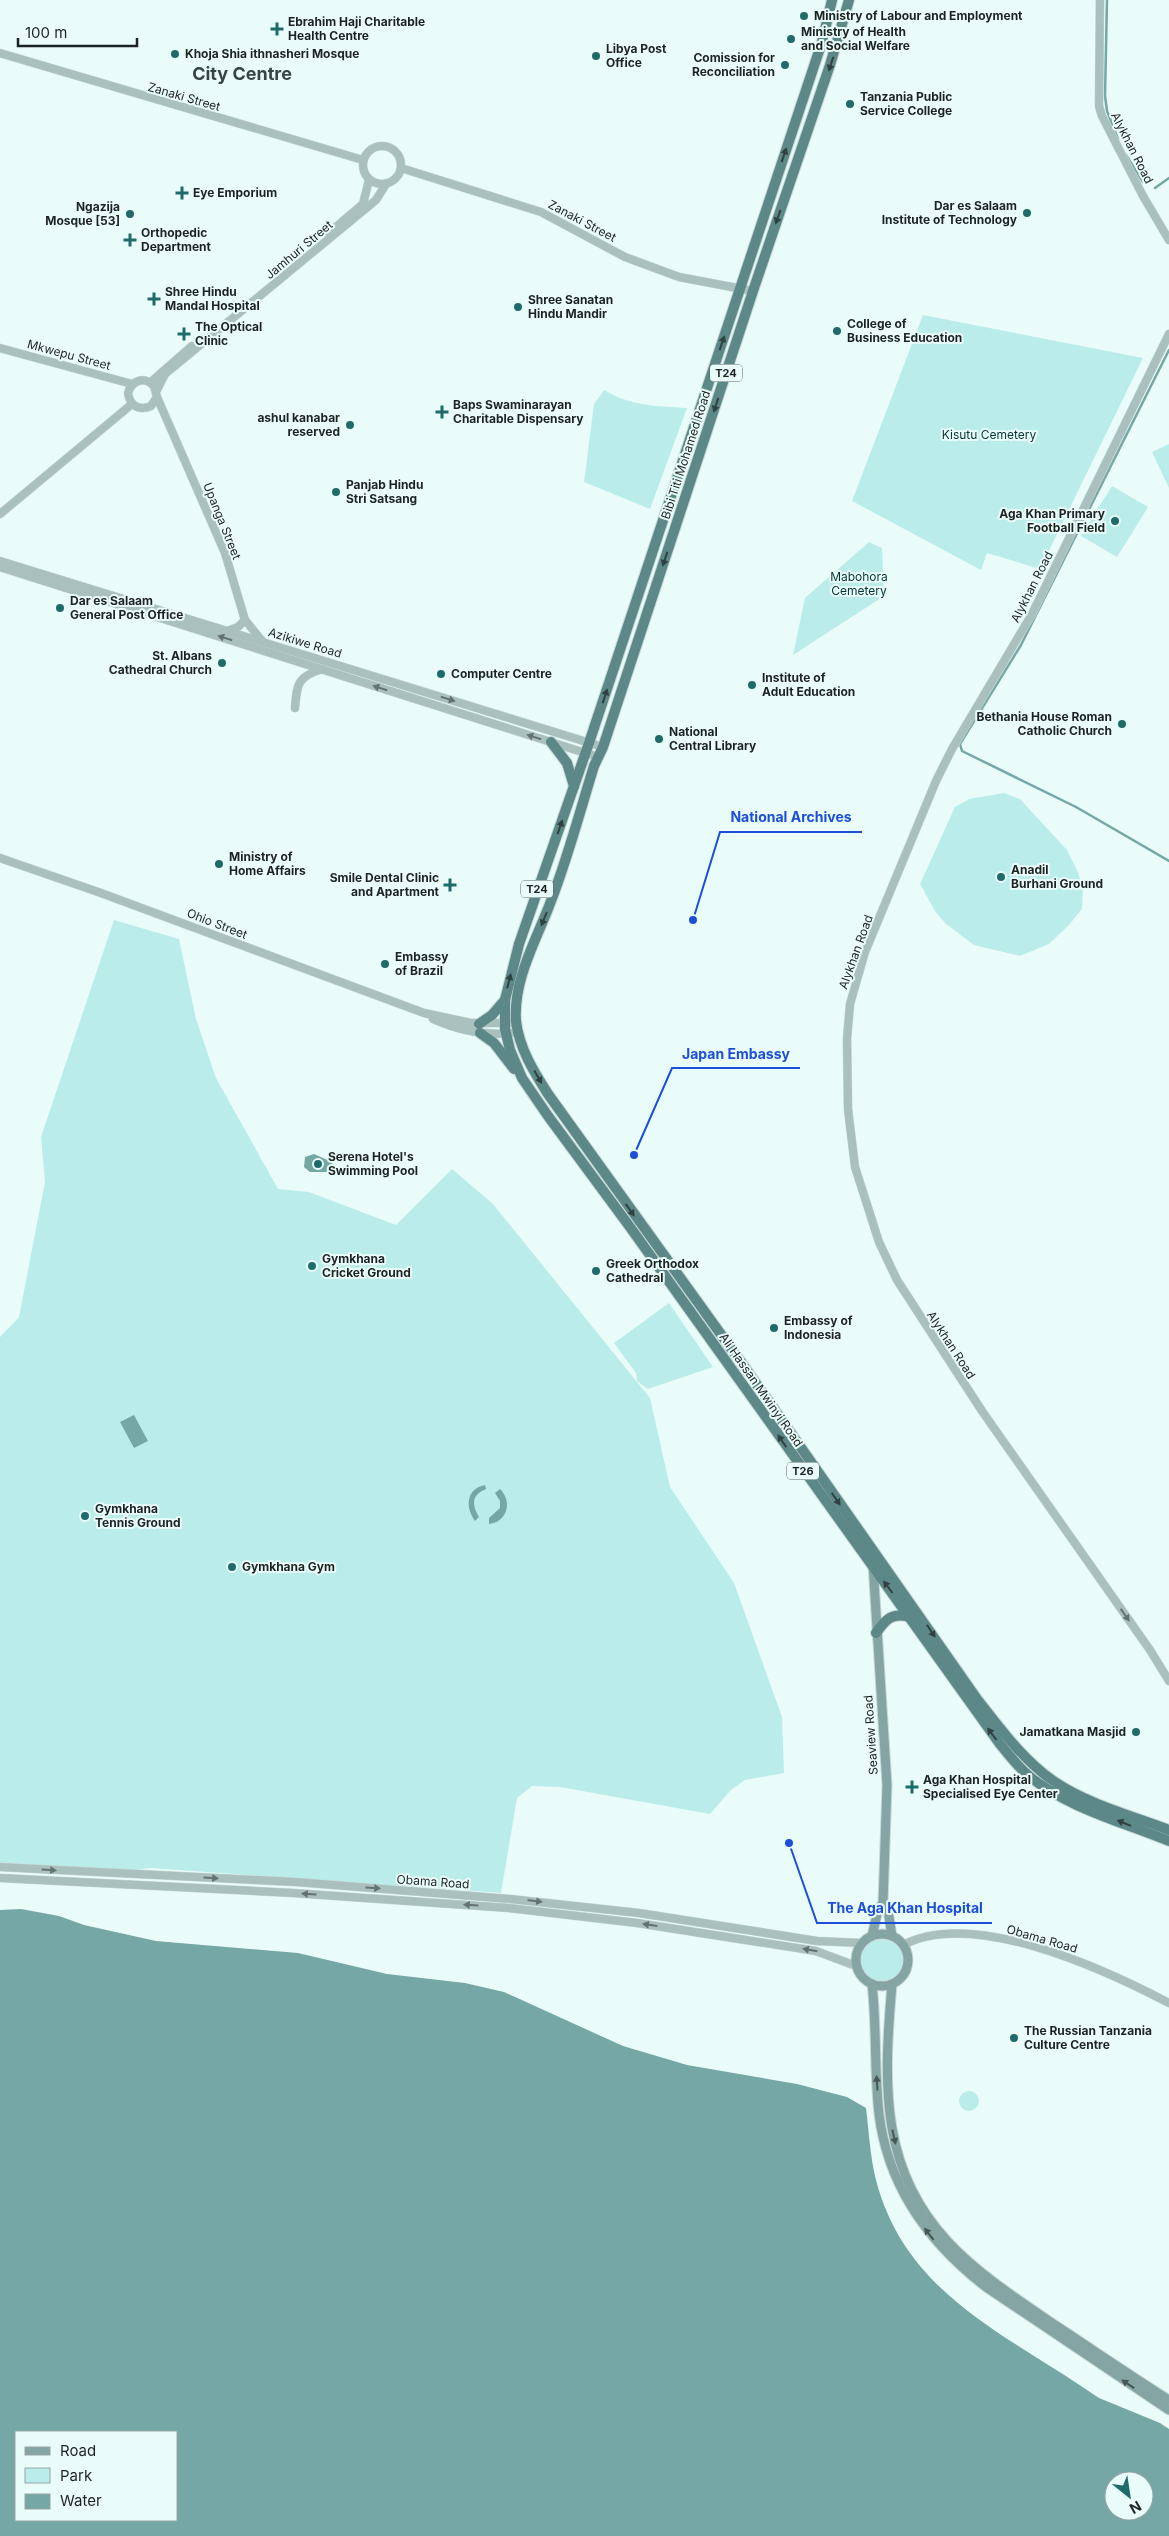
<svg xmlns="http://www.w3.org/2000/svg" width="1169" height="2536" font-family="Inter,sans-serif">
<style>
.green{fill:#baedea}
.water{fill:#75a7a4;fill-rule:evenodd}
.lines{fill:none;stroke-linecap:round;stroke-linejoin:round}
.stream{stroke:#75a7a4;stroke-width:2.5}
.tertiary-casing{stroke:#c8d9d8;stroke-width:9}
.secondary-casing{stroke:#c8d9d8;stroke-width:11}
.trunk-casing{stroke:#c8d9d8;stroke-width:12}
.tertiary{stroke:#aac0bf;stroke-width:8}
.secondary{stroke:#84a5a3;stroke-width:9}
.trunk{stroke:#5c8887;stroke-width:10}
.oneway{fill:#304141}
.oneway2{fill:#647271}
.oneway3{fill:#465756}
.poi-dot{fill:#1f6b69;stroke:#e9fcfa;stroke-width:2}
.labels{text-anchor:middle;stroke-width:4;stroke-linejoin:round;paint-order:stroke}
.shield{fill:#e9fcfa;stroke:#5a6464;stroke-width:1}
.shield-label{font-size:11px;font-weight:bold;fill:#1d2323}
.poi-label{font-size:12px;font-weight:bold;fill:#1d2323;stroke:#e9fcfa;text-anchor:start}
.street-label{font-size:12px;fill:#1d2323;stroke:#e9fcfa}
.park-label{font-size:12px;fill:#033635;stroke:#e9fcfa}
.district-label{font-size:18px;font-weight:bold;fill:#374645;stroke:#e9fcfa}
.leader{fill:none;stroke:#1d4ed8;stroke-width:2}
.callout-dot{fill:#1d4ed8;stroke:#e9fcfa;stroke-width:2}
.callout-label{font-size:14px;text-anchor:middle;font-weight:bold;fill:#1d4ed8;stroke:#e9fcfa;stroke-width:4;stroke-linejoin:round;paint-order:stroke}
</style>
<rect width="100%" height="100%" fill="#e9fcfa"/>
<g class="green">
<polygon points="923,315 1143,358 1040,569 987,553 981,570 852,501"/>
<path d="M604,390C630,406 656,406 687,408L650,509L584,482L594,404Z"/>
<polygon points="1169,444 1169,488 1152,452"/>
<polygon points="1112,486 1148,507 1117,557 1081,536"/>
<polygon points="869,542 882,548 884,596 793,655 805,598"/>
<polygon points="1004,793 1020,799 1031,811 1067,850 1077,870 1083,887 1082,909 1069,925 1049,944 1020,956 974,945 946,924 935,911 920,884 955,807 969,799"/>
<polygon points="114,920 179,939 196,1019 216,1078 278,1189 309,1192 396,1225 452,1169 493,1204 650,1398 670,1487 734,1583 782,1717 784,1773 745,1780 731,1790 710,1814 560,1787 532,1786 517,1798 501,1893 150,1868 118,1872 0,1871 0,1337 19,1317 45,1182 41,1137"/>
<polygon points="669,1303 713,1367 648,1389 637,1381 636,1373 614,1343"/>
<circle cx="882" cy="1960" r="21"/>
<circle cx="969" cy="2101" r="10"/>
</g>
<g class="water">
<polygon points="314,1154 332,1162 333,1166 329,1172 310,1172 304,1167 305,1157"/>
<polygon points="134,1415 148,1441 134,1448 120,1422"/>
<path d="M485,1485L486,1489C471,1495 472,1505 479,1517L475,1521C465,1507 466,1489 485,1485Z"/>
<path d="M500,1489C513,1502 507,1522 489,1524V1518L500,1508V1501L495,1493Z"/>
<path d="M21,1909L59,1916L84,1925L156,1941L298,1953L387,1974L465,1983L504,1992L623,2046L687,2065L797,2084L847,2097L866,2108C869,2132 870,2156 876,2180C904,2288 995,2329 1081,2386L1099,2398L1160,2423L1169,2429V2536H0V1910ZM16,2432H176V2520H16ZM1114,2481H1144V2511H1114Z"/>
</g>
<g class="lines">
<g class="stream">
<polyline points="1107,0 1105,96 1107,111 1118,139"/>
<polyline points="1126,155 1143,182"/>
<polyline points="1155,188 1169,178"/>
<polyline points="1169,350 1021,645 960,744 962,751 1076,807 1169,861"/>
</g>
<defs>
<g id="tertiary">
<polyline points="1100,0 1099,106 1102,116 1143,196 1169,240"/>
<polyline points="0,53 363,160"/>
<circle cx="382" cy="165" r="19"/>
<polyline points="401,168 541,212 625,257 679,277 753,291"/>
<polyline points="329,233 363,204 369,180"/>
<polyline points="1169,334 1032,614 952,749 936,781 865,952 850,1004 847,1039 848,1109 855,1167 879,1242 897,1280 982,1411 1150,1650 1169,1681"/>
<polyline points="0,348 132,384"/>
<polyline points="151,382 192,346"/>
<polyline points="157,390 165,374 376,200 386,184"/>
<path d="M157,397L151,406C139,411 130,406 128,393C132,380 144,376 154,386L157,397L225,553L245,620L263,642"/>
<polyline points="0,514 132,404"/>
<polyline points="0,561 603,747"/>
<polyline points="0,567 598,757"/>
<polyline points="227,631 238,627 245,620"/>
<path d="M295,708C297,684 297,677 322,669"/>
<polyline points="0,858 101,893 424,1013 471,1023 516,1023"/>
<path d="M433,1019C460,1031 488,1037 518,1032"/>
<polyline points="0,1867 296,1882 510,1899 639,1913 817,1941 862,1943"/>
<polyline points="0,1878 293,1893 509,1908 637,1923 816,1951 856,1966"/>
<path d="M903,1945C973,1908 1104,1969 1169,2003"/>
</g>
<g id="secondary">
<polyline points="873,1565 887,1785 883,1903 888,1910 892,1936"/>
<circle cx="882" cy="1960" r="26"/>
<polyline points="872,1936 878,1910 883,1903"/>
<path d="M872,1984C877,2027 874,2071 879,2114C888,2187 929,2243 986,2287L1169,2410"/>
<path d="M892,1984C888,2031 884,2082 892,2128C909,2229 977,2272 1055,2325C1093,2350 1131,2376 1169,2400"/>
</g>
<g id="trunk">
<path d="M832,0L822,42L589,743L519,944L505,1000V1029L510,1050L522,1078L548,1116L630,1227L1000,1744C1009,1755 1018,1767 1029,1776C1068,1808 1123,1822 1169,1841"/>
<path d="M849,0L830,65L753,291L603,747L594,766C580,811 568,857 551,901C537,939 513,979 516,1021C519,1048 534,1072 548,1094L748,1372L977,1699C1000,1728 1022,1759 1052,1780C1084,1803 1132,1816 1169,1830"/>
<polyline points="551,742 567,763 574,786"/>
<polyline points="479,1024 492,1015 505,1000"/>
<polyline points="480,1033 494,1043 514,1069"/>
<path d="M876,1633C886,1619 892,1612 910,1617"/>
</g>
</defs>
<use href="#tertiary" class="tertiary-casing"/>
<use href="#secondary" class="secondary-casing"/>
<use href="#trunk" class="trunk-casing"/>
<use href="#tertiary" class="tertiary"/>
<use href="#secondary" class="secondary"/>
<use href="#trunk" class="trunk"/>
</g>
<defs><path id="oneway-solid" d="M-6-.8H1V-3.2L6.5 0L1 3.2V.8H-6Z" transform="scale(1.25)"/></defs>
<g class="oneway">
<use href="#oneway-solid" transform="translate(831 64) rotate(108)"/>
<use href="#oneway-solid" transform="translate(784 155) rotate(-71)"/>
<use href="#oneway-solid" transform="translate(778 217) rotate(110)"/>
<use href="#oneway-solid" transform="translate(722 343) rotate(-71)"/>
<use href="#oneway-solid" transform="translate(716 405) rotate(108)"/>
<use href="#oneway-solid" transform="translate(665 559) rotate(108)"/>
<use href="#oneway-solid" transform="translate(605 696) rotate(-72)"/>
<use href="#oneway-solid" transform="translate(560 827) rotate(-71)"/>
<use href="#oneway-solid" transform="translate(544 919) rotate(112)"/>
<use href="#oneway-solid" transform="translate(509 981) rotate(-76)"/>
<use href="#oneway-solid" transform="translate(538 1077) rotate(60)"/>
<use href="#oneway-solid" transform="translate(630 1210) rotate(55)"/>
<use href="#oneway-solid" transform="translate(782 1441) rotate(-125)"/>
<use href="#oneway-solid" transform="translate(836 1499) rotate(55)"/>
<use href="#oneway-solid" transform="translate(888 1587) rotate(-127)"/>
<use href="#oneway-solid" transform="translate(931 1631) rotate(56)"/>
<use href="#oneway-solid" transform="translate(992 1734) rotate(-127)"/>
<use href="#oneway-solid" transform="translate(1124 1823) rotate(-158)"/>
</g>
<g class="oneway2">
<use href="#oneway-solid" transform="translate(225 638) rotate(-162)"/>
<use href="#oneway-solid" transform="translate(380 688) rotate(-162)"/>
<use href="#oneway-solid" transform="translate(448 699) rotate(17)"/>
<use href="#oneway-solid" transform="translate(534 737) rotate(-162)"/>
<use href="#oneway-solid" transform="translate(1125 1615) rotate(55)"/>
<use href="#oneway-solid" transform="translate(49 1870) rotate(3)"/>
<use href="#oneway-solid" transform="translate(211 1878) rotate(3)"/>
<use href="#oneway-solid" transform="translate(373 1888) rotate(4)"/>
<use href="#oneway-solid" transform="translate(309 1894) rotate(-176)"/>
<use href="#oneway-solid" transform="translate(535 1901) rotate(7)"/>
<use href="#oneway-solid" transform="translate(471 1905) rotate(-176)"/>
<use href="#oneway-solid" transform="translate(650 1925) rotate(-172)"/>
<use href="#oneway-solid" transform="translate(810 1950) rotate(-170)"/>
</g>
<g class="oneway3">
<use href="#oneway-solid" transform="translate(877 2083) rotate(-94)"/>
<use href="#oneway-solid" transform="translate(894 2137) rotate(77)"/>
<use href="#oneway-solid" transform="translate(929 2234) rotate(-128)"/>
<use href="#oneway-solid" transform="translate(1128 2384) rotate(-146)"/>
</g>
<g class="poi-dot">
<circle cx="804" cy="16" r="5"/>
<path d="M274.5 21.5h5v5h5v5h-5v5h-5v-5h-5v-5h5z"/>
<circle cx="791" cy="39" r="5"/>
<circle cx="175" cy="54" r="5"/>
<circle cx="596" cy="56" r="5"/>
<circle cx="785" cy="65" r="5"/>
<circle cx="850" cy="104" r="5"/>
<path d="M179.5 185.5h5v5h5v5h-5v5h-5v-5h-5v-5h5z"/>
<circle cx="1027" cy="213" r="5"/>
<circle cx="130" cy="214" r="5"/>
<path d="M127.5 232.5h5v5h5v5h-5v5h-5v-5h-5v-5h5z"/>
<path d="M151.5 291.5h5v5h5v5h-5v5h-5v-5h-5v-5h5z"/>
<circle cx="518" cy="307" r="5"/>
<circle cx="837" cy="331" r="5"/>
<path d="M181.5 326.5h5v5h5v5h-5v5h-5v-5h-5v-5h5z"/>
<path d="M439.5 404.5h5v5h5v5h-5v5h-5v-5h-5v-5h5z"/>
<circle cx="350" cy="425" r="5"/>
<circle cx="336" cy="492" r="5"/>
<circle cx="1115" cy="521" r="5"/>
<circle cx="60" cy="608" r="5"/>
<circle cx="222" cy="663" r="5"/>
<circle cx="441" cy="674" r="5"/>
<circle cx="752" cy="685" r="5"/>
<circle cx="1122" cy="724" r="5"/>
<circle cx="659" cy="739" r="5"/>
<circle cx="219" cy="864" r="5"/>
<circle cx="1001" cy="877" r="5"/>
<path d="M447.5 877.5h5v5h5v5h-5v5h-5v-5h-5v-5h5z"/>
<circle cx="385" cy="964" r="5"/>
<circle cx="318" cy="1164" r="5"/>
<circle cx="312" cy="1266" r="5"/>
<circle cx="596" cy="1271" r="5"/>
<circle cx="774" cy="1328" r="5"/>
<circle cx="85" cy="1516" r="5"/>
<circle cx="232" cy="1567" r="5"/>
<circle cx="1136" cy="1732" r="5"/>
<path d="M909.5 1779.5h5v5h5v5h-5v5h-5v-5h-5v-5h5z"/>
<circle cx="1014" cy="2038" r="5"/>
</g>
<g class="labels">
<g class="shield">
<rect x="710" y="364.5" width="32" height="17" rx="4"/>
<rect x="521" y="880.5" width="32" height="17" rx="4"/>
<rect x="787" y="1462.5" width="32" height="17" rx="4"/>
</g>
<g class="shield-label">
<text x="726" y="377">T24</text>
<text x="537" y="893">T24</text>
<text x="803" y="1475">T26</text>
</g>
<g class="poi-label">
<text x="814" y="20">Ministry of Labour and Employment</text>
<text x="288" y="26">Ebrahim Haji Charitable<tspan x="288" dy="14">Health Centre</tspan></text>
<text x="801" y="36">Ministry of Health<tspan x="801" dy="14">and Social Welfare</tspan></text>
<text x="606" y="53">Libya Post<tspan x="606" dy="14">Office</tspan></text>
<text x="185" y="58">Khoja Shia ithnasheri Mosque</text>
<text x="775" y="62" text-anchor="end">Comission for<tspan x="775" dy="14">Reconciliation</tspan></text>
<text x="860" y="101">Tanzania Public<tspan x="860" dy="14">Service College</tspan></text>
<text x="193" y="197">Eye Emporium</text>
<text x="1017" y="210" text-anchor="end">Dar es Salaam<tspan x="1017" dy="14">Institute of Technology</tspan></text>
<text x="120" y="211" text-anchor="end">Ngazija<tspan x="120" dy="14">Mosque [53]</tspan></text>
<text x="141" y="237">Orthopedic<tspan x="141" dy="14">Department</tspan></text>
<text x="165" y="296">Shree Hindu<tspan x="165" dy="14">Mandal Hospital</tspan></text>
<text x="528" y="304">Shree Sanatan<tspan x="528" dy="14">Hindu Mandir</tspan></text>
<text x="847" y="328">College of<tspan x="847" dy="14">Business Education</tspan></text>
<text x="195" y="331">The Optical<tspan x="195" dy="14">Clinic</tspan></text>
<text x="453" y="409">Baps Swaminarayan<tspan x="453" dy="14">Charitable Dispensary</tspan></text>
<text x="340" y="422" text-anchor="end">ashul kanabar<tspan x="340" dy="14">reserved</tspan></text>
<text x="346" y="489">Panjab Hindu<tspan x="346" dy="14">Stri Satsang</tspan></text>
<text x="1105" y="518" text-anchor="end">Aga Khan Primary<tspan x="1105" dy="14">Football Field</tspan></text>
<text x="70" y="605">Dar es Salaam<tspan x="70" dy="14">General Post Office</tspan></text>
<text x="212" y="660" text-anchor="end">St. Albans<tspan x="212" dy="14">Cathedral Church</tspan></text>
<text x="451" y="678">Computer Centre</text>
<text x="762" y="682">Institute of<tspan x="762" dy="14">Adult Education</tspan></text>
<text x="1112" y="721" text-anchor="end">Bethania House Roman<tspan x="1112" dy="14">Catholic Church</tspan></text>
<text x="669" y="736">National<tspan x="669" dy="14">Central Library</tspan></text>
<text x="229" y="861">Ministry of<tspan x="229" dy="14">Home Affairs</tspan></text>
<text x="1011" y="874">Anadil<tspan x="1011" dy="14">Burhani Ground</tspan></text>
<text x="439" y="882" text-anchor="end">Smile Dental Clinic<tspan x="439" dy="14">and Apartment</tspan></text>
<text x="395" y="961">Embassy<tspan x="395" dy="14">of Brazil</tspan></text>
<text x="328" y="1161">Serena Hotel's<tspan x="328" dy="14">Swimming Pool</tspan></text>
<text x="322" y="1263">Gymkhana<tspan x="322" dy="14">Cricket Ground</tspan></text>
<text x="606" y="1268">Greek Orthodox<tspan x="606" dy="14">Cathedral</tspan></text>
<text x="784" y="1325">Embassy of<tspan x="784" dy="14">Indonesia</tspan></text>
<text x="95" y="1513">Gymkhana<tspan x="95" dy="14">Tennis Ground</tspan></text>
<text x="242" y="1571">Gymkhana Gym</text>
<text x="1126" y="1736" text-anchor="end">Jamatkana Masjid</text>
<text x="923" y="1784">Aga Khan Hospital<tspan x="923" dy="14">Specialised Eye Center</tspan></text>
<text x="1024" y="2035">The Russian Tanzania<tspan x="1024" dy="14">Culture Centre</tspan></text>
</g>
<g class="street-label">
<text transform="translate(184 97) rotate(16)" y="4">Zanaki Street</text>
<text transform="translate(1132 148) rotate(63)" y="4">Alykhan Road</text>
<text transform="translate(582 221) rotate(28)" y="4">Zanaki Street</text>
<text transform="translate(299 250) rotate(-40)" y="4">Jamhuri Street</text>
<text transform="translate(69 355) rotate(15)" y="4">Mkwepu Street</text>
<text transform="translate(686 455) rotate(-72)" y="4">Bibi Titi Mohamed Road</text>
<text transform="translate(222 521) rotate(68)" y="4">Upanga Street</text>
<text transform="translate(1032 587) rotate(-63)" y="4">Alykhan Road</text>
<text transform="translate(305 643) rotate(17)" y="4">Azikiwe Road</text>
<text transform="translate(217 924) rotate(21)" y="4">Ohio Street</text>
<text transform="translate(856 952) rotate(-70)" y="4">Alykhan Road</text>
<text transform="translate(951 1345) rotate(57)" y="4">Alykhan Road</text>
<text transform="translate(761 1390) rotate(55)" y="4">Ali Hassan Mwinyi Road</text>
<text transform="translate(871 1735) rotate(-94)" y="4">Seaview Road</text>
<text transform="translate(433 1882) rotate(4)" y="4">Obama Road</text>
<text transform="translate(1042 1939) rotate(16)" y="4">Obama Road</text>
</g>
<g class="park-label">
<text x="989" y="439">Kisutu Cemetery</text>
<text x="859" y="581">Mabohora<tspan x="859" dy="14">Cemetery</tspan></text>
</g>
<g class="district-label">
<text x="242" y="80">City Centre</text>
</g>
</g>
<path class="leader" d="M693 920L720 832H862M634 1155L672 1068H800M789 1843L817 1923H992"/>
<g class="callout-dot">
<circle cx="693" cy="920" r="5"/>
<circle cx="634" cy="1155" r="5"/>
<circle cx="789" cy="1843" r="5"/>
</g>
<g class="callout-label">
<text x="791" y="822">National Archives</text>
<text x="736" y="1059">Japan Embassy</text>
<text x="905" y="1913">The Aga Khan Hospital</text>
</g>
<rect x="15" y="2431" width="162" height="90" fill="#e9fcfa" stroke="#97a5a4"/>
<rect x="25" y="2447" width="25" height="8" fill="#84a5a3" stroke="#97a5a4"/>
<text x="60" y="2456" font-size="15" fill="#1d2323">Road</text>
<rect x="25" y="2468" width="25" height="15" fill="#baedea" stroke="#97a5a4"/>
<text x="60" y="2481" font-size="15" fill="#1d2323">Park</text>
<rect x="25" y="2494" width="25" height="15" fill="#75a7a4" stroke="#97a5a4"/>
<text x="60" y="2506" font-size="15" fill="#1d2323">Water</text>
<g transform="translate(1129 2496) rotate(150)"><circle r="24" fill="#e9fcfa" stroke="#97a5a4"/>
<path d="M0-4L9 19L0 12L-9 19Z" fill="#1f6b69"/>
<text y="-8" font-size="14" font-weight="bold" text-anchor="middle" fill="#1d2323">N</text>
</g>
<path d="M18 38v8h119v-8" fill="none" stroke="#1d2323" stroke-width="2.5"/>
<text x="25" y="38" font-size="15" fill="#1d2323" stroke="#e9fcfa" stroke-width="4" paint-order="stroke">100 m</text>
</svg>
